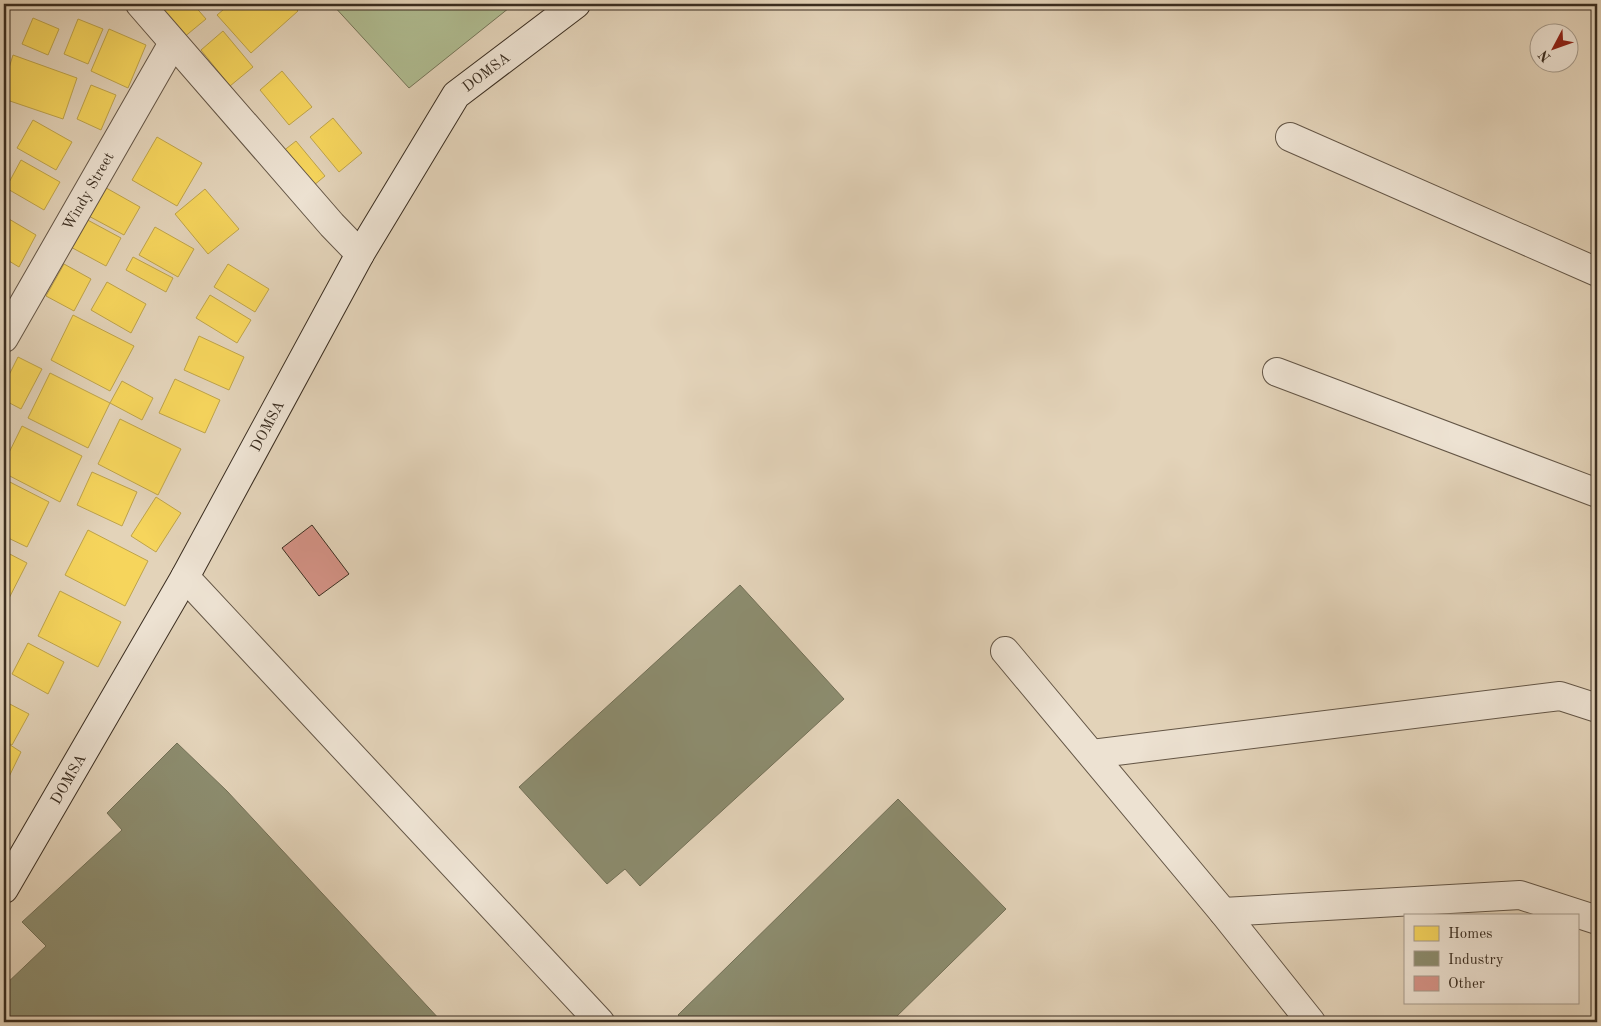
<svg xmlns="http://www.w3.org/2000/svg" width="1601" height="1026" font-family="'Old Standard TT',serif">
<style>
.green{fill:#b0bd92;stroke:#757559}
.homes{fill:#f6d55c;stroke:#bea34a}
.industry{fill:#8c8c6e;stroke:#737057}
.building{fill:#d59387;stroke:#3a2d20}
.lines{fill:none;stroke-linecap:round;stroke-linejoin:round}
.minor-casing{stroke:#645646;stroke-width:30}
.secondary-casing{stroke:#3a2d20;stroke-width:30}
.minor{stroke:#ede2d2;stroke-width:28}
.secondary{stroke:#ede2d2;stroke-width:28}
.labels{text-anchor:middle;stroke-width:5;stroke-linejoin:round;paint-order:stroke}
.street-label{font-size:15px;fill:#3a2d20;stroke:#ede2d2}
</style>
<rect width="100%" height="100%" fill="#e3d3b9"/>
<filter id="stains"><feTurbulence type="fractalNoise" baseFrequency=".004" numOctaves="4"/><feColorMatrix values="0 0 0 0 .2 0 0 0 0 .09 0 0 0 0 .02 0 0 0 .5 -.17"/></filter>
<radialGradient id="worn" r=".72"><stop offset=".6" stop-color="#630" stop-opacity="0"/><stop offset="1" stop-color="#630" stop-opacity=".3"/></radialGradient>
<polygon class="green" points="332,4 514,4 409,88"/>
<g class="homes">
<polygon points="53,4 69,4 67,9"/>
<polygon points="155,4 193,4 206,19 183,38"/>
<polygon points="230,4 291,4 298,11 251,53 217,15"/>
<polygon points="33,18 59,29 48,55 22,44"/>
<polygon points="78,19 103,29 88,64 64,54"/>
<polygon points="109,29 146,45 128,88 91,71"/>
<polygon points="223,31 253,67 230,86 201,50"/>
<polygon points="13,55 77,78 63,119 4,99 4,84"/>
<polygon points="282,71 312,107 289,125 260,90"/>
<polygon points="91,85 116,95 101,130 77,119"/>
<polygon points="333,118 362,153 339,172 310,137"/>
<polygon points="33,120 72,142 56,170 17,148"/>
<polygon points="157,137 202,163 177,206 132,180"/>
<polygon points="296,141 325,176 302,195 273,159"/>
<polygon points="21,160 60,182 44,210 6,188"/>
<polygon points="101,185 140,207 124,235 85,214"/>
<polygon points="205,189 239,229 208,254 175,214"/>
<polygon points="82,217 121,238 106,266 67,245"/>
<polygon points="9,219 36,235 19,267 4,258 4,228"/>
<polygon points="155,227 194,249 178,277 139,255"/>
<polygon points="133,257 173,278 166,292 126,270"/>
<polygon points="64,264 91,279 74,311 46,296"/>
<polygon points="228,264 269,289 255,312 214,287"/>
<polygon points="107,282 146,304 131,333 91,310"/>
<polygon points="210,295 251,320 237,343 196,318"/>
<polygon points="73,315 134,346 110,391 51,360"/>
<polygon points="199,336 244,357 229,390 184,370"/>
<polygon points="18,357 42,369 21,409 4,400 4,385"/>
<polygon points="50,373 110,403 88,448 28,418"/>
<polygon points="175,379 220,400 205,433 159,413"/>
<polygon points="122,381 153,398 142,420 110,403"/>
<polygon points="120,419 181,449 158,495 98,464"/>
<polygon points="22,426 82,456 60,502 4,473 4,463"/>
<polygon points="92,472 137,492 122,526 77,505"/>
<polygon points="4,479 49,502 27,547 4,536"/>
<polygon points="156,497 181,513 156,552 131,536"/>
<polygon points="88,530 148,561 125,606 65,575"/>
<polygon points="4,551 27,563 4,608"/>
<polygon points="60,591 121,622 98,667 38,636"/>
<polygon points="28,643 64,662 48,694 12,674"/>
<polygon points="4,701 29,714 12,745 4,741"/>
<polygon points="4,741 21,752 4,787"/>
</g>
<g class="industry">
<polygon points="740,585 844,699 640,886 625,869 607,884 519,787"/>
<polygon points="177,743 227,791 442,1022 14,1022 4,1008 4,986 46,946 22,922 122,830 107,813"/>
<polygon points="898,799 1006,909 891,1022 685,1022 678,1015"/>
</g>
<polygon class="building" points="312,525 349,574 319,596 282,548"/>
<g class="lines">
<defs>
<g id="minor">
<polyline points="140,4 332,225 360,254"/>
<polyline points="1290,137 1597,272"/>
<polyline points="4,338 173,43"/>
<polyline points="1277,372 1597,493"/>
<polyline points="185,577 600,1022"/>
<polyline points="1005,651 1223,912 1311,1022"/>
<polyline points="1092,754 1560,696 1597,708"/>
<polyline points="1223,912 1520,895 1597,920"/>
</g>
<polyline id="secondary" points="4,889 185,577 360,254 456,95 576,4"/>
</defs>
<use href="#minor" class="minor-casing"/>
<use href="#secondary" class="secondary-casing"/>
<use href="#minor" class="minor"/>
<use href="#secondary" class="secondary"/>
</g>
<g class="labels">
<g class="street-label">
<text transform="translate(486 72) rotate(-37)" y="5">DOMSA</text>
<text transform="translate(88 191) rotate(-60)" y="5">Windy Street</text>
<text transform="translate(267 426) rotate(-62)" y="5">DOMSA</text>
<text transform="translate(68 779) rotate(-60)" y="5">DOMSA</text>
</g>
</g>
<rect width="1601" height="1026" fill="none" stroke="#e3d3b9" stroke-width="20"/>
<rect x="5" y="5" width="1591" height="1016" fill="none" stroke="#3a2d20" stroke-width="2.5"/>
<rect x="10" y="10" width="1581" height="1006" fill="none" stroke="#3a2d20"/>
<rect x="1404" y="914" width="175" height="90" fill="#ede2d2" stroke="#a59a8b"/>
<rect x="1414" y="926" width="25" height="15" fill="#f6d55c" stroke="#a59a8b"/>
<text x="1448" y="938" font-size="15" fill="#3a2d20">Homes</text>
<rect x="1414" y="951" width="25" height="15" fill="#8c8c6e" stroke="#a59a8b"/>
<text x="1448" y="964" font-size="15" fill="#3a2d20">Industry</text>
<rect x="1414" y="976" width="25" height="15" fill="#d59387" stroke="#a59a8b"/>
<text x="1448" y="988" font-size="15" fill="#3a2d20">Other</text>
<g transform="translate(1554 48) rotate(229)"><circle r="24" fill="#ede2d2" stroke="#a59a8b"/>
<path d="M0-4L9 19L0 12L-9 19Z" fill="#8f2418"/>
<text y="-8" font-size="14" font-weight="bold" text-anchor="middle" fill="#3a2d20">N</text>
</g>
<rect width="100%" height="100%" filter="url(#stains)"/>
<rect width="100%" height="100%" fill="url(#worn)"/>
</svg>
